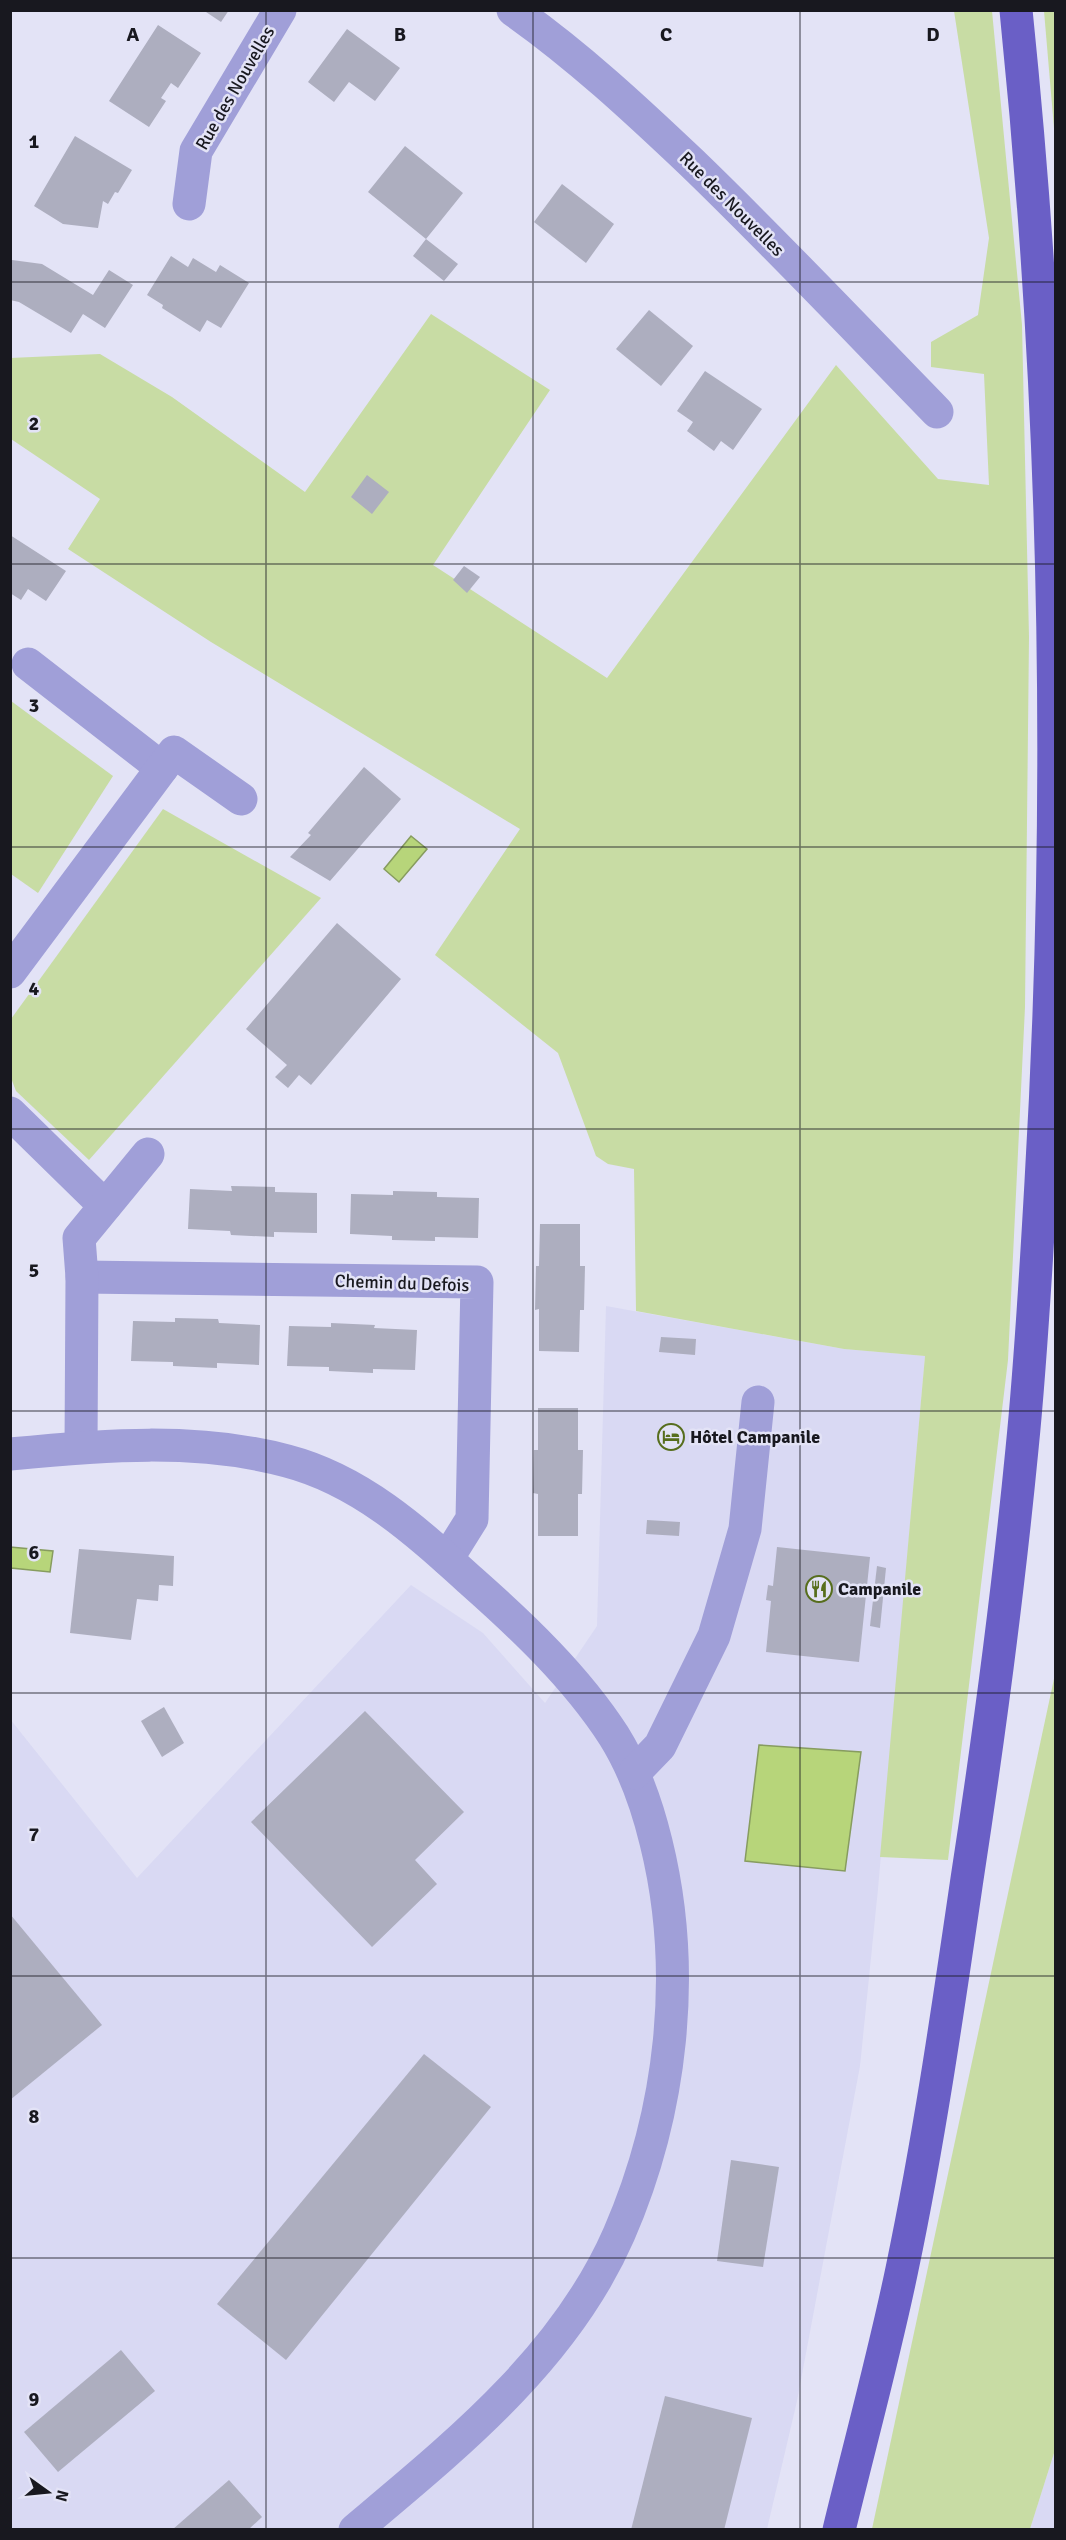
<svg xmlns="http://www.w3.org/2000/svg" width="1066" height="2540" font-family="Signika,sans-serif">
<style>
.built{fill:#d9d9f3}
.green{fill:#c8dca4}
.water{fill:#b7d57a;stroke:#879c5f;stroke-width:1.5}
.building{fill:#adaebf}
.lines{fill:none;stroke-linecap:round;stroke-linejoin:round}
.minor{stroke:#a09fd8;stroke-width:33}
.major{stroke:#6a5fc6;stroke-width:33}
.grid{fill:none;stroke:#18181f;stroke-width:1.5;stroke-opacity:0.55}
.labels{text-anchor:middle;stroke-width:5;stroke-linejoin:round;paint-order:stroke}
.street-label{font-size:18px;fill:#18181f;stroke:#e3e3f6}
.poi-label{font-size:18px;font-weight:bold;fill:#18181f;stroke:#e3e3f6;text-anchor:start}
.grid-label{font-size:20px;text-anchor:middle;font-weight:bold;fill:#18181f;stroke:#e3e3f6;stroke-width:5;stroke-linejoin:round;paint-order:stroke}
</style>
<rect width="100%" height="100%" fill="#e3e3f6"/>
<g class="built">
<polygon points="606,1306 844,1349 925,1356 878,1889 860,2066 797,2401 767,2529 11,2529 10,1719 137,1878 411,1585 483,1633 545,1703 597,1626"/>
<polygon points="1055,2450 1055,2529 1030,2529"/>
</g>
<g class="green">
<polygon points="954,11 992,11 1022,325 1029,637 1025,1007 1008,1360 948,1860 880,1857 925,1356 844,1349 636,1311 634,1169 608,1164 596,1156 558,1053 435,955 520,829 211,642 68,549 100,499 11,439 10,358 100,354 172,397 305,492 431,314 550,390 433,565 607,678 836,365 938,479 989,485 984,374 931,367 931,342 978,315 989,238"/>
<polygon points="1044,11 1055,11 1055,140"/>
<polygon points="11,701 113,776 38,893 11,874"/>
<polygon points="163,809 321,898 89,1160 16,1091 11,1078 11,1019"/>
<polygon points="1055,1674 1055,2450 1030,2529 872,2529"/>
</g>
<g class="water">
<polygon points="411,836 427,849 399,882 384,869"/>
<polygon points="10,1547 53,1551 50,1572 11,1568"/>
<polygon points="759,1745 861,1752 845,1871 745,1861"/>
</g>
<g class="building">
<polygon points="203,10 229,10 221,22"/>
<polygon points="158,25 201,53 178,88 171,83 161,98 166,101 149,127 109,101"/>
<polygon points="347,29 400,68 375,101 349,82 334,102 308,82"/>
<polygon points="75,136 132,170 118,193 115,192 108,204 103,201 98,228 63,224 34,206"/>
<polygon points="405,146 463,193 426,239 458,264 444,281 413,256 426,239 368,192"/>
<polygon points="562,184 614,224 586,263 534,222"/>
<polygon points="171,256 188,267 193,258 216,272 220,265 249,283 221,328 207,320 200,332 162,308 163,305 147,295"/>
<polygon points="12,260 42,264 93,295 109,270 133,285 105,328 83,314 71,333 19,302 10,300"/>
<polygon points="649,310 693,346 661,386 616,349"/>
<polygon points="705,371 762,409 733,450 721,441 714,451 687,431 693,422 677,411"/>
<polygon points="367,475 389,492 372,514 351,497"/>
<polygon points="10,535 66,571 46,601 28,589 21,600 10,593"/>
<polygon points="464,566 480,577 467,593 453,580"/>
<polygon points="364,767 401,799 330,881 290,857 311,835 308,833"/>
<polygon points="337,923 401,979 311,1085 299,1075 288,1088 275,1077 287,1065 246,1029"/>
<polygon points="231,1186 275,1187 275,1192 317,1193 317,1233 274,1232 274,1237 231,1235 230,1231 188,1229 190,1189 232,1191"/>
<polygon points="393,1191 437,1192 437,1197 479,1198 478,1238 435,1237 435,1241 392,1240 392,1236 350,1234 351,1194 393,1195"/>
<polygon points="540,1224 580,1224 580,1266 585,1266 584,1310 580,1310 579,1352 539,1351 539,1309 535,1310 536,1266 539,1266"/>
<polygon points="175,1318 218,1319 219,1323 260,1325 259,1365 217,1363 217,1368 173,1366 173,1362 131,1361 133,1321 175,1322"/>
<polygon points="331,1323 375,1325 374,1328 417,1330 415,1370 373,1369 373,1373 329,1371 329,1367 287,1366 289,1326 331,1327"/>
<polygon points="661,1337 696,1339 695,1355 659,1352"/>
<polygon points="538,1408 578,1408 578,1450 583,1450 582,1494 578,1494 578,1536 538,1536 538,1494 533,1493 534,1450 538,1450"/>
<polygon points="647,1520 680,1522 679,1536 646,1534"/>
<polygon points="777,1547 870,1557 859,1662 766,1652 771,1601 766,1600 768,1585 773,1586"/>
<polygon points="79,1549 174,1556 173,1586 159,1585 158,1601 137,1599 131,1640 70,1633"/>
<polygon points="877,1566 886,1568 880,1628 870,1626"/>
<polygon points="164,1707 184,1743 162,1757 141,1721"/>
<polygon points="365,1711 464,1812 415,1860 437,1884 372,1947 251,1822"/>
<polygon points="10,1914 102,2025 10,2100"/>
<polygon points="424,2054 491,2107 286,2360 217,2304"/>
<polygon points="731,2160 779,2167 763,2267 717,2261"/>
<polygon points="121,2350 155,2391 58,2472 24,2432"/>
<polygon points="665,2396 752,2418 724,2530 631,2530"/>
<polygon points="229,2480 262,2517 248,2530 172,2530"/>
</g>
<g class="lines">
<g class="minor">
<path d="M513,10C577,55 635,109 692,163C776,244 856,329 937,412"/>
<polyline points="189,204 196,151 280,10"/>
<polyline points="28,664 162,768"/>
<polyline points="10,972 174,752 241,799"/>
<polyline points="10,1113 105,1206"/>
<polyline points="82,1277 477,1282 472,1519 447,1559"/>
<polyline points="81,1447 82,1277 79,1238 148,1154"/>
<path d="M10,1454C101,1445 198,1437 287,1461C360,1480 416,1531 470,1580C522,1626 576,1677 614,1736C634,1768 647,1805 656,1842C688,1971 672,2112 619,2234C565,2358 456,2445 355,2530"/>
<polyline points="634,1773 660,1746 714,1636 745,1529 758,1402"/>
</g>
<path class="major" d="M839,2530C860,2443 884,2356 902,2269C929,2140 948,2009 967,1879C989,1736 1008,1593 1022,1449C1031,1360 1036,1271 1041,1182C1064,792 1056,399 1016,10"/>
</g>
<path class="grid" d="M266,10V2530M533,10V2530M800,10V2530M10,282H1056M10,564H1056M10,847H1056M10,1129H1056M10,1411H1056M10,1693H1056M10,1976H1056M10,2258H1056"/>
<defs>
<symbol id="hotel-ring" viewBox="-11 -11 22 22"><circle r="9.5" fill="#e3e3f6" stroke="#576e1d" stroke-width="1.5"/><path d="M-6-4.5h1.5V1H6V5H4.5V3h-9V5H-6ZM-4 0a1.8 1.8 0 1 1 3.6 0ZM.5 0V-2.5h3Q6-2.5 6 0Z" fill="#576e1d"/></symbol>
<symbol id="restaurant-ring" viewBox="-11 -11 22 22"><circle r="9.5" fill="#e3e3f6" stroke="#576e1d" stroke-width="1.5"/><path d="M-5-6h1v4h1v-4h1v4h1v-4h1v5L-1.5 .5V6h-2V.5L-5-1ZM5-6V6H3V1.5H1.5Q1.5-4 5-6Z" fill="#576e1d"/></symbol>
</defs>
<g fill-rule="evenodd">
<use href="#hotel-ring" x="656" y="1422" width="30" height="30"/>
<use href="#restaurant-ring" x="804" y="1574" width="30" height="30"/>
</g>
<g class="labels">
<g class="street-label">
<text transform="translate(235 88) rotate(-60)" y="6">Rue des Nouvelles</text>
<text transform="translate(732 204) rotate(45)" y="6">Rue des Nouvelles</text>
<text transform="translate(402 1283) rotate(2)" y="6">Chemin du Defois</text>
</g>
<g class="poi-label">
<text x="690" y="1443">Hôtel Campanile</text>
<text x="838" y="1595">Campanile</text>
</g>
</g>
<g class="grid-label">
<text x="133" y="41">A</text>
<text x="400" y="41">B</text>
<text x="666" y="41">C</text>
<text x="933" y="41">D</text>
<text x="34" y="148">1</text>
<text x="34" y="430">2</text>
<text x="34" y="712">3</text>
<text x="34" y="995">4</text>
<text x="34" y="1277">5</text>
<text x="34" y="1559">6</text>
<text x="34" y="1841">7</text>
<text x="34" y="2123">8</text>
<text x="34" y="2406">9</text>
</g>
<rect width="1066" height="2540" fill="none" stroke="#18181f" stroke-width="24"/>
<g transform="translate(48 2492) rotate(105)" stroke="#e3e3f6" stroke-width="4.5" paint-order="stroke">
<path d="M0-4.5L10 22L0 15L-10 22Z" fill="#18181f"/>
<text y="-9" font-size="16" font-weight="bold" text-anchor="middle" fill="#18181f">N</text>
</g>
</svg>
